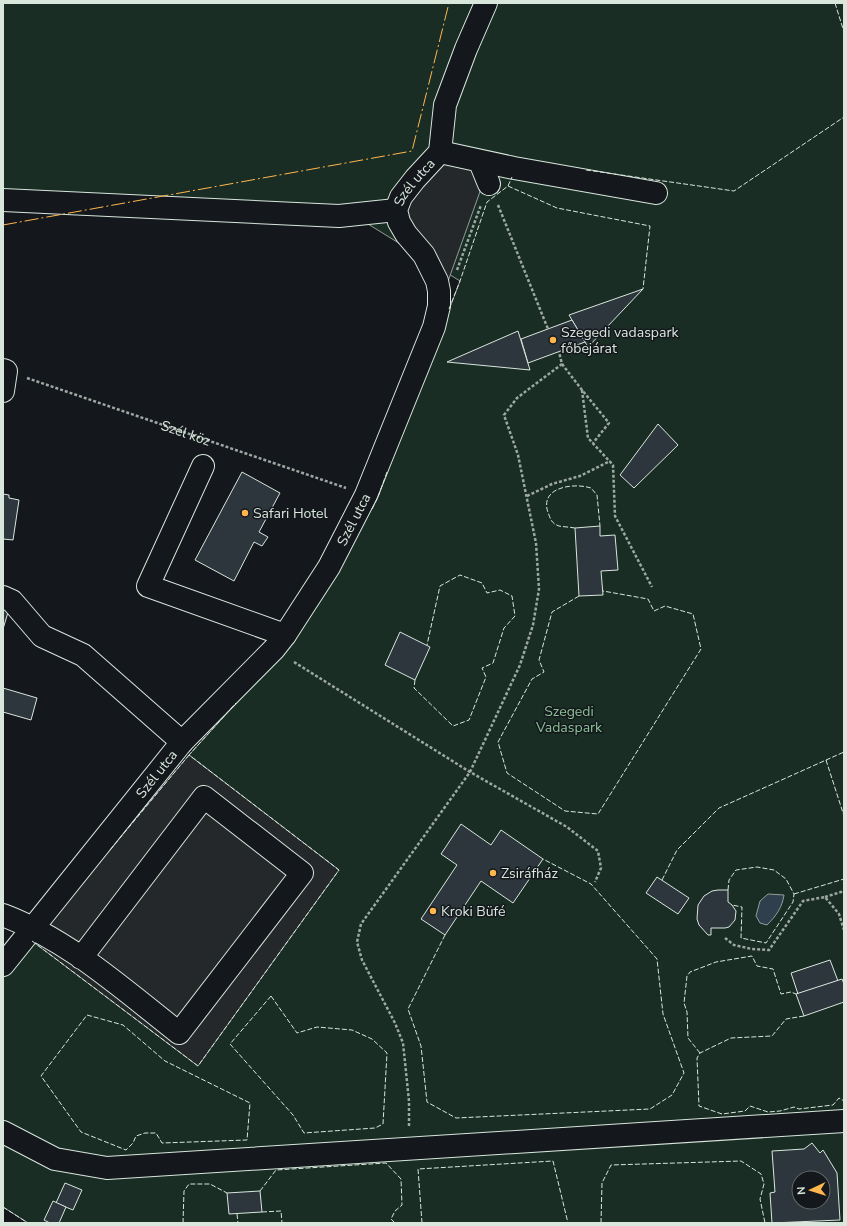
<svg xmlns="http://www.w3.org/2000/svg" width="847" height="1226" font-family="'Nunito Sans',sans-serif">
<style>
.green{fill:#1a2d24;stroke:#939e99;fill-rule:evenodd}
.parking{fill:#24282b;stroke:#939e99}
.water{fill:#2f3f4d;stroke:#939e99}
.building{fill:#2c363c;stroke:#d8e6dc;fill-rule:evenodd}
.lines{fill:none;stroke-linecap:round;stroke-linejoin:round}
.minor-casing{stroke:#d8e6dc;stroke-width:24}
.path{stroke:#9da8a2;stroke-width:2.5;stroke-dasharray:3 2;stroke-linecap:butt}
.minor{stroke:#14181c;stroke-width:22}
.fence{stroke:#d8e6dc;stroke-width:1;stroke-dasharray:5 2;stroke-linecap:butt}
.power{stroke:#ffb74d;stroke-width:1;stroke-dasharray:14 3 2 3;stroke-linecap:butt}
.poi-dot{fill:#ffb74d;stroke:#14181c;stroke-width:1.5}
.labels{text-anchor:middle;stroke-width:3;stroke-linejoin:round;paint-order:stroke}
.street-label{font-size:14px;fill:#d8e6dc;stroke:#14181c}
.poi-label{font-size:14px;fill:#d8e6dc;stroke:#14181c;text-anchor:start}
.park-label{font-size:14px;fill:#8ac095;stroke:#14181c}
</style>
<rect width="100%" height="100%" fill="#14181c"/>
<path class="green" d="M3,3H844V1223H28L3,1207V977L32,941L339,870L189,755L281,654L337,572L378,497L460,281L339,206L3,195ZM799,1178H823V1202H799Z"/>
<g class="parking">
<polygon points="440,152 480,162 482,186 446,287 424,255 401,197"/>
<polygon points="189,755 339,870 198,1066 32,941"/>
</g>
<path class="water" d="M768,894L784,895C782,908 776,916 767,925L760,923L756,916L760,901Z"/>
<g class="building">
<polygon points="643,289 588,347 569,315"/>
<polygon points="572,320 585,342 528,363 521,339"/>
<polygon points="518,331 530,370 447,362"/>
<polygon points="658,424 678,445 634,488 620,475"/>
<polygon points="242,472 280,493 259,532 268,537 262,546 254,542 234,581 195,560"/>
<polygon points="3,494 9,495 9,498 19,500 13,540 3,539"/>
<polygon points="600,526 600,536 615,535 618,570 601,571 603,595 579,596 575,528"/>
<polygon points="3,608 9,609 3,629"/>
<polygon points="400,632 430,647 415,680 385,665"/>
<polygon points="3,688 37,698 31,720 3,712"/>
<polygon points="461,824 491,845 501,830 543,859 513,903 481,881 445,935 421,919 457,865 441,854"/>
<polygon points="657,877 689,898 678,914 646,893"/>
<polygon points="718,890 728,890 728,902 732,905 736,911 735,920 729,927 725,928 711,928 711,935 708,935 699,925 697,919 698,905 704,896 712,891"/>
<polygon points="830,960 838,981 798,994 791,973"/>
<polygon points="842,979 844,984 844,1002 804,1016 796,994"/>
<path d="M812,1143L820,1153L823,1150L837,1173L840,1220L772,1223L770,1193L775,1192L772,1151L804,1149ZM799,1178H823V1202H799Z"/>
<polygon points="65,1183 82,1190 73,1210 56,1203"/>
<polygon points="260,1191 262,1212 229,1214 227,1193"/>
<polygon points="53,1201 66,1207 59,1223 50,1223 44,1220"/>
</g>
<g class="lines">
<defs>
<g id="minor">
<polyline points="440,152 514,168 656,193"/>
<polyline points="480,162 489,184"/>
<polyline points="3,200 339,216 396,210"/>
<polyline points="3,370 6,371 3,391"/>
<polyline points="203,466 148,586 285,635"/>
<polyline points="3,597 12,601 42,636 83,655 182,742"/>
<path d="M3,915C69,940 124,990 179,1033L302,873L204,797L81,958"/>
<path id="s2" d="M3,965L182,742L274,649L285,635L329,567L366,495L434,327L439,306V291L437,281L424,255L406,234L399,222L396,210L401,197L415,179L440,152L445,105L466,49L486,3"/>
<polyline points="3,1132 55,1159 107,1168 844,1121"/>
</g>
</defs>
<use href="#minor" class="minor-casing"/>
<g class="path">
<polyline points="498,205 548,329"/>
<polyline points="457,270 481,205"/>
<polyline points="562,364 582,390 609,423 593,443"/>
<path id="s1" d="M27,378L346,488"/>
<polyline points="582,390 588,438 613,465 615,516 652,587"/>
<polyline points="527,496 552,484 580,476 610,461"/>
<polyline points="294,662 470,772 567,827 598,851 601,868 595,882"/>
<polyline points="825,897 844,891"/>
<polyline points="725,938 734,945 752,949 769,950 803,901 825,897 839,914 844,930"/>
<polyline points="409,1126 409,1101 403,1043 395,1023 362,960 357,942 361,924 470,772 520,665 533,625 539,589 536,543 518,455 504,415 517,398 562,364 559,352"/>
</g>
<use href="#minor" class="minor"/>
<g class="fence">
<polyline points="835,3 844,32"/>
<polyline points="586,170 734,191 844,117"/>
<polyline points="508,186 557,208 650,226 643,289"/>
<polyline points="449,309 460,281 487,202 508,186 512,177"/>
<polyline points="372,509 378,497 387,472"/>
<path d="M575,528C570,527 564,527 559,526C553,524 551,521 549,515C537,488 572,482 591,488L597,495L600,526"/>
<polyline points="579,596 552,612 539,660 544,672 532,679 498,742 507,773 565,811 598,814 701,649 693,614 665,606 654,611 648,599 603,591"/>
<polyline points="415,680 414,688 453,726 469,720 486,677 482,668 493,663 504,628 515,616 512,596 500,590 487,593 482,583 460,575 440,586 427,645"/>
<polyline points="826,760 844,816"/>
<polyline points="110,850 189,755"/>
<polyline points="662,880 677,850 719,808 844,752"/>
<polyline points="728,890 729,880 736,870 757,867 774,870 786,879 794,894 793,902 766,943 741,938 742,907 732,905"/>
<polyline points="794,894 844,879"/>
<polyline points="445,935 408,1009 421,1046 427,1102 456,1118 650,1109 672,1095 684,1073 663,1014 657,959 591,884 543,859"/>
<polyline points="32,941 198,1066 339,870 189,755 236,703"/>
<polygon points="271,996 297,1033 317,1027 352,1030 372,1039 387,1053 383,1124 375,1128 304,1133 293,1115 230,1044"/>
<polygon points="87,1015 123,1025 165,1061 250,1103 247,1140 162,1143 156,1133 145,1133 136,1136 133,1143 126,1150 81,1132 41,1076"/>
<polyline points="804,1016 786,1019 772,1036 731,1038 700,1053 697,1058 699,1106 722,1114 745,1111 750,1106 768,1112 780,1111 794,1107 799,1109 833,1105 839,1098 844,1101"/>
<polyline points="700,1053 688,1038 687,1012 684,1003 687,976 690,972 716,962 752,956 757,966 773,969 781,994 791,992 796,994"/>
<polyline points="260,1191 276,1170 386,1163 401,1179 402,1205 395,1211 391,1219 395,1223"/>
<polyline points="3,1207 28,1223"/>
<polyline points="262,1212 281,1211 282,1223"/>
<polyline points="237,1214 238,1223"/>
<polyline points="183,1223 184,1191 189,1184 210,1184 227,1193"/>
<polyline points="422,1223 418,1169 553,1161 568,1223"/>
<polyline points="601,1223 602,1183 611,1165 741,1161 761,1174 764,1184 760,1199 765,1223"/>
</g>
<polyline class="power" points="3,225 412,151 449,3"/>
</g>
<g class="poi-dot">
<circle cx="553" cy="340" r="4"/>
<circle cx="245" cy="513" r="4"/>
<circle cx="493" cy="873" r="4"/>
<circle cx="433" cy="911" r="4"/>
</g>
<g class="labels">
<g class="street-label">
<text dy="5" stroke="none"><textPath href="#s2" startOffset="941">Szél utca</textPath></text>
<text dy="5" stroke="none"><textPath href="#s1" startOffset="168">Szél köz</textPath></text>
<text dy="5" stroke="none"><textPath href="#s2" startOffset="569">Szél utca</textPath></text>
<text dy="5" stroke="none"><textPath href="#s2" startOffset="245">Szél utca</textPath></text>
</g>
<g class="poi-label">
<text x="561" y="337">Szegedi vadaspark<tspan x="561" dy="16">főbejárat</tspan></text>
<text x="253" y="518">Safari Hotel</text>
<text x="501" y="878">Zsiráfház</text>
<text x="441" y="916">Kroki Büfé</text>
</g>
<g class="park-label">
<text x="569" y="716">Szegedi<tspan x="569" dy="16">Vadaspark</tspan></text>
</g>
</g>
<rect width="847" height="1226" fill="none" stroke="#d8e6dc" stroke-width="8"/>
<g transform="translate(811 1190) rotate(266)"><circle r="19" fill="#14181c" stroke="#626a69"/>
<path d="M0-3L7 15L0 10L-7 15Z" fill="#ffb74d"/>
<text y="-6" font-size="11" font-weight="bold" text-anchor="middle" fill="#d8e6dc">N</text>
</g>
</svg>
